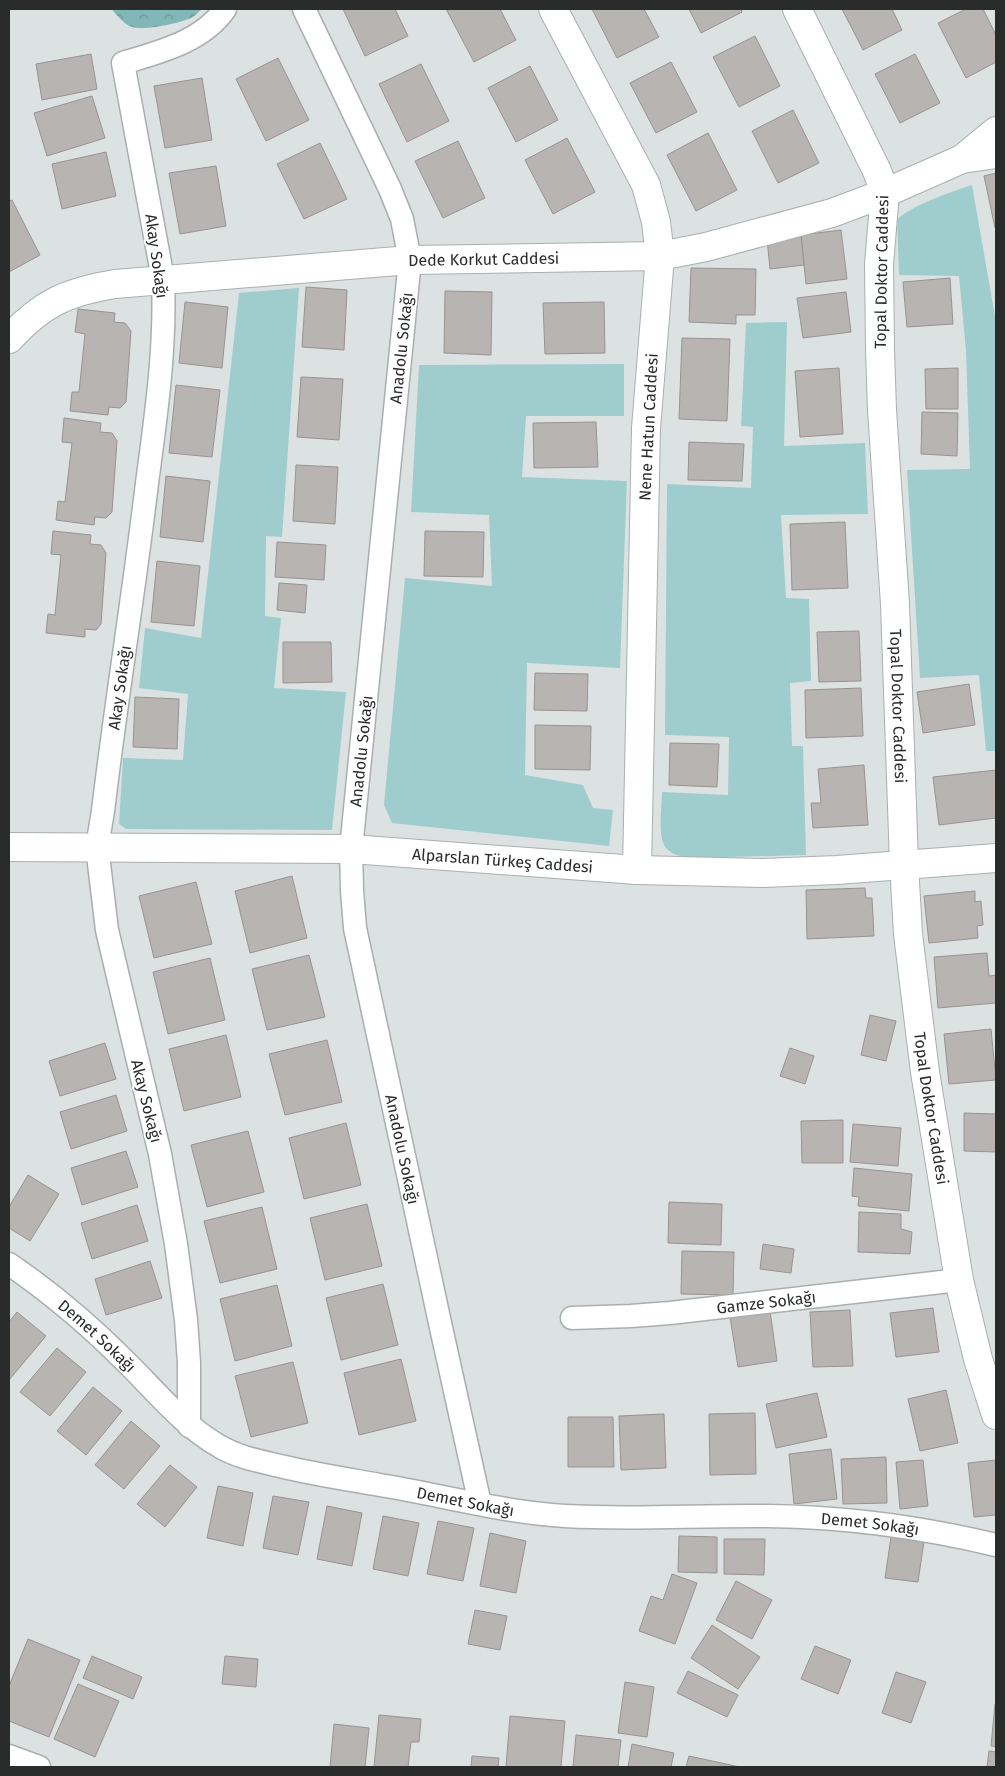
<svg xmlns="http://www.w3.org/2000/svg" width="1005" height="1776" font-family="'Fira Sans',sans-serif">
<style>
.forest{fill:url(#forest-crowns)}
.green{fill:#9fcdcd}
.building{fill:#b8b4b1;stroke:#989391}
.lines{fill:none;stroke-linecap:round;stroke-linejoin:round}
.street-casing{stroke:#a9afaf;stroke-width:25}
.secondary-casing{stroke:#a9afaf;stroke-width:30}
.street{stroke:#fff;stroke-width:22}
.secondary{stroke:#fff;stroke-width:28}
.labels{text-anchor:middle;stroke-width:4;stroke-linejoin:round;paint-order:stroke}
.street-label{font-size:16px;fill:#2a2c2c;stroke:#fff}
</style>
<defs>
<pattern id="forest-crowns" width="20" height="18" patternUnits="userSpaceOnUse" patternTransform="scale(1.25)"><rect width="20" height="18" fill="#82b7b7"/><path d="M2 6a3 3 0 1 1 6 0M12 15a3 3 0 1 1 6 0" fill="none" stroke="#6b9595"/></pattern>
</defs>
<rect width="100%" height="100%" fill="#dce2e2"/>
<path class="forest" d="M112,9H202C199,11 196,15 193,17C182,23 144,31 132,27C125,25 116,15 112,9Z"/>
<g class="green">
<path d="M972,185L996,322V751H986L979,675L920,678L907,470L970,469L966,351L959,276L899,275L897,219C919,202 946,194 972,185Z"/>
<polygon points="299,288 282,537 266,536 265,616 281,618 274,688 346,692 332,830 126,829 119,824 123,758 183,760 188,694 139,688 145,628 201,638 239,293"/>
<path d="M787,322L784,446L865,443L868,514L781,515L786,598L809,599L811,681L790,683L792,746H803L806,855L689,858C681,856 672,855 666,848C657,837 662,807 662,792L728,795L729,737L665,735L667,484L751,488L753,427L741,426L746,323Z"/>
<polygon points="624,364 624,416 526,416 522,477 627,481 620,668 527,663 525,775 583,785 593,808 613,810 609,846 392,823 384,805 405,578 492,586 489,515 411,512 419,365"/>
</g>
<g class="building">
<polygon points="343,9 395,9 408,36 365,56"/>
<polygon points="446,9 500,9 516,40 474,62"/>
<polygon points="592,9 644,9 659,37 617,58"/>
<polygon points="689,9 741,9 742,12 701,33"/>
<polygon points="842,9 892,9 902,30 863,50"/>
<polygon points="966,9 983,9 996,35 996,62 966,78 938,23"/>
<polygon points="755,36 780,86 739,107 713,57"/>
<polygon points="91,54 97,89 42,100 36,64"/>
<polygon points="915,54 940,103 900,123 875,74"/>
<polygon points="278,58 309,120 266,141 236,79"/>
<polygon points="671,62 697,112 656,133 630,83"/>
<polygon points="421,64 449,121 407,142 379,84"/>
<polygon points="530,66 558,120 516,142 488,88"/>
<polygon points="202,78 212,140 165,148 154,86"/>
<polygon points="92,96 105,138 47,156 34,113"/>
<polygon points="793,110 819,163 778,183 752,131"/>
<polygon points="708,133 737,190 696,211 667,155"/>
<polygon points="567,138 595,192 553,214 525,160"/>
<polygon points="458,141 485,198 443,218 415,161"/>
<polygon points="320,143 347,199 304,219 277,164"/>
<polygon points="106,152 116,196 62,209 52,164"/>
<polygon points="216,166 226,226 180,234 169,173"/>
<polygon points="996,173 996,227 995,228 984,176"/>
<polygon points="12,200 40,255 9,272 9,201"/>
<polygon points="841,230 847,279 806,284 801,235"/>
<polygon points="801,235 804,265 770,269 767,239"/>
<polygon points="691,268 756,269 755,315 736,315 736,324 689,322"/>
<polygon points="950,278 953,324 907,327 903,282"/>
<polygon points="306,287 347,290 344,350 302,347"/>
<polygon points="445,291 492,292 491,355 444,353"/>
<polygon points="846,292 851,332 803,338 797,298"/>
<polygon points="185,302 228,307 222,368 179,363"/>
<polygon points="604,302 605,353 545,354 543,303"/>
<polygon points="78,309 115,313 114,322 125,323 131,331 126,402 120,408 109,407 108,415 70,411 72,392 79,392 85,334 75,332"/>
<polygon points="682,338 730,339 727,421 679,419"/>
<polygon points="839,368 843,434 800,437 795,371"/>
<polygon points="958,368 958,409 926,409 925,369"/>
<polygon points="301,377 343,379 339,440 297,437"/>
<polygon points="176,385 220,390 212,457 169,453"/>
<polygon points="922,412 958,413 957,456 921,454"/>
<polygon points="64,418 101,423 100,432 112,433 117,441 112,512 106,518 95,517 94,525 56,520 58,501 65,502 72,443 62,442"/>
<polygon points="596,422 598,467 534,468 533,423"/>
<polygon points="689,442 744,444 742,481 688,480"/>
<polygon points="296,465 338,467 335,524 293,521"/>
<polygon points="166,476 210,481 203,542 160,537"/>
<polygon points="845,522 848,588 792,590 790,524"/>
<polygon points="53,531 91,535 90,544 101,545 106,553 101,624 96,630 85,629 85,637 46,633 48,614 55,615 61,555 51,554"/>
<polygon points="425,531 484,532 483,577 424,576"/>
<polygon points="277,542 326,545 324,580 275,577"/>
<polygon points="157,561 200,566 194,626 151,622"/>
<polygon points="279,583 307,585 305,613 277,610"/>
<polygon points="859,631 861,681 819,682 817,632"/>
<polygon points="283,642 331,642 332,682 283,683"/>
<polygon points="535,673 588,674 587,711 534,710"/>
<polygon points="969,684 975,725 923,733 917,692"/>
<polygon points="861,688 863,736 806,738 805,690"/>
<polygon points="135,697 179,699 177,749 133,747"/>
<polygon points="535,725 591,726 590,770 535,769"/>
<polygon points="670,743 719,744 717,787 669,785"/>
<polygon points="864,765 868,825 813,828 811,803 821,803 818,769"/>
<polygon points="996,770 996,818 939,825 933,777"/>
<polygon points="292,876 307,938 250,953 235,891"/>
<polygon points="196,882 212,944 154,958 139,896"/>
<polygon points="865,888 866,898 872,898 874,936 807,939 806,890"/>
<polygon points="975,891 975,902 981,901 983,925 977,926 978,938 929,943 924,896"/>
<polygon points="987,953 989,976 996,975 996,1003 938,1008 934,957"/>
<polygon points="309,955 325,1017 267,1030 252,969"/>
<polygon points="210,958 225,1020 168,1034 153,972"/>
<polygon points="870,1015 896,1021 886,1061 861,1055"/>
<polygon points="991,1029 996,1080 949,1084 944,1034"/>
<polygon points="226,1035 241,1097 184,1111 169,1049"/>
<polygon points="327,1040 342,1102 285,1115 269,1054"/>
<polygon points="105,1043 116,1079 60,1096 49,1061"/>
<polygon points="790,1048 814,1056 805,1084 780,1076"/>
<polygon points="116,1095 127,1131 71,1149 60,1112"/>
<polygon points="964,1113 996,1114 996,1152 964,1151"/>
<polygon points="843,1120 843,1163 802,1163 801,1121"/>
<polygon points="346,1123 361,1185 304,1199 289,1138"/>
<polygon points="853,1124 901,1128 898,1166 850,1162"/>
<polygon points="248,1131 264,1192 207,1207 191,1145"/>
<polygon points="126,1151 138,1187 82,1205 71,1168"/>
<polygon points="854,1168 912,1174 909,1211 858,1206 859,1197 852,1196"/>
<polygon points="28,1175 59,1194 30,1241 9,1228 9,1207"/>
<polygon points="669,1202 722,1204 721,1245 668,1243"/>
<polygon points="367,1204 382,1266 325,1280 310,1218"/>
<polygon points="137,1205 148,1241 92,1259 81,1223"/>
<polygon points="262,1207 277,1269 220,1283 204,1221"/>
<polygon points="859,1212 901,1214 901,1229 912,1232 910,1254 858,1252"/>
<polygon points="763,1244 794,1249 791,1273 760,1269"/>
<polygon points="682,1251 734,1252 733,1295 681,1294"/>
<polygon points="150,1261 162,1298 106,1315 95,1279"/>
<polygon points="383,1284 398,1345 341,1360 326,1298"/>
<polygon points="277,1285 292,1346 235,1361 220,1299"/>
<polygon points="933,1308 939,1352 896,1357 890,1313"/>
<polygon points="850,1310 853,1366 813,1367 810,1312"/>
<polygon points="770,1311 777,1361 738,1367 730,1317"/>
<polygon points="17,1312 46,1336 9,1380 9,1322"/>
<polygon points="57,1348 86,1372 50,1416 20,1392"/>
<polygon points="401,1359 416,1421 359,1435 344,1373"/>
<polygon points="293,1362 308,1423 251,1437 235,1376"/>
<polygon points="93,1387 122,1411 86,1455 57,1431"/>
<polygon points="946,1390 958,1443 920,1451 908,1399"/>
<polygon points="817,1393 827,1437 776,1448 766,1404"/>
<polygon points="755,1413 756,1474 710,1475 709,1414"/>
<polygon points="664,1414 666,1468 621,1470 619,1416"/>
<polygon points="568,1417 613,1417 614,1467 568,1467"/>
<polygon points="131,1421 160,1446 124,1489 95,1465"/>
<polygon points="831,1449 837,1499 794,1504 789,1454"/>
<polygon points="886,1457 887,1503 843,1504 841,1459"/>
<polygon points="923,1460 928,1506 900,1509 896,1462"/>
<polygon points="996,1460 996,1515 974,1517 968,1463"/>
<polygon points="170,1465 197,1487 165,1527 137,1504"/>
<polygon points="218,1486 253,1493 243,1546 207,1538"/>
<polygon points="273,1496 309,1502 298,1555 263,1548"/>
<polygon points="327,1506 362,1513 352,1566 317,1559"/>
<polygon points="383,1516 419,1523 408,1576 373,1569"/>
<polygon points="438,1521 474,1528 463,1581 427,1574"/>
<polygon points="490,1533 526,1541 516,1593 480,1586"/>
<polygon points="679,1536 717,1537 717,1573 678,1572"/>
<polygon points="891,1537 924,1541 918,1582 885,1578"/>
<polygon points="724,1539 765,1539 764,1575 724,1574"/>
<polygon points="672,1574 697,1583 675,1644 639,1631 651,1596 663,1600"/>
<polygon points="736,1581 772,1600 752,1639 716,1620"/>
<polygon points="475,1610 507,1616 500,1650 468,1644"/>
<polygon points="712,1625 760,1657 738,1689 691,1658"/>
<polygon points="28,1639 80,1660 49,1737 9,1721 9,1686"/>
<polygon points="815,1646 851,1660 838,1694 801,1679"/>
<polygon points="92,1656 142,1677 133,1699 83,1678"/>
<polygon points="225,1656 258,1659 256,1687 222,1684"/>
<polygon points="688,1671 738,1695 727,1717 677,1693"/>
<polygon points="896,1672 926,1682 911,1723 882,1713"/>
<polygon points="625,1682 654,1687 647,1737 618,1733"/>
<polygon points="78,1684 119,1701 95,1757 54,1739"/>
<polygon points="995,1704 996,1704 996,1747 991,1746"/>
<polygon points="379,1715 421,1719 419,1742 411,1742 408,1767 374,1767"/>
<polygon points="510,1716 565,1721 561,1767 506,1767"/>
<polygon points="334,1724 369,1728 365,1767 330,1767"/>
<polygon points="576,1735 621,1740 618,1767 573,1767"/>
<polygon points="632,1744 674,1753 671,1767 628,1767"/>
<polygon points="989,1751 996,1752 996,1767 987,1767"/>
<polygon points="472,1756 499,1758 498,1767 471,1767"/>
<polygon points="689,1756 740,1767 686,1767"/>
</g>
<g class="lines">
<defs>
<g id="street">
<path id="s1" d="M304,9L390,189L402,219L410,260L351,849L352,890L355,928L440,1323L480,1504"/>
<path id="s2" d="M9,1264C50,1292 88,1324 124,1360C153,1388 183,1426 219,1446C237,1457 259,1461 280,1466C313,1474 346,1479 380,1485C441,1495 502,1512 565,1516C633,1520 700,1515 768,1516C846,1517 921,1527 996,1545"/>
<path id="s3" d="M572,1318L631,1316L670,1313L959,1280"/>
<path id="s4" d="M189,1426V1363L186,1320L176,1244L160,1154L107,930L97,847L103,811C116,701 134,593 147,483C156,416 166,347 163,279L123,63C159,52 202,42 225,9"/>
<polyline points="9,1756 39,1767"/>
</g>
<g id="secondary">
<polyline points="553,9 646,185 656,222 660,256 646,428 637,870"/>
<path id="s5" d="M797,9L877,171L885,193L879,264L880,349L882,410L895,604L904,864L908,934L925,1072L959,1280L978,1359L996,1415"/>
<polyline points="962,159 996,131"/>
<path id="s6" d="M9,339C42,303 67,292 115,284L410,260L660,256L706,247L832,213L885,193L962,159L996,154"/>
<path id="s7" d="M9,847L351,849L637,870L763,873L837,870L996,858"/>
</g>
</defs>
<use href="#street" class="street-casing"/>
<use href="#secondary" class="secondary-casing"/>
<use href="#street" class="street"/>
<use href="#secondary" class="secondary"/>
</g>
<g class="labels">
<g class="street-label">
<text transform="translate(157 256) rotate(82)" y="6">Akay Sokağı</text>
<text dy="6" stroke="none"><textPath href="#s6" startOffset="492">Dede Korkut Caddesi</textPath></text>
<text transform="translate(881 272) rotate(-89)" y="6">Topal Doktor Caddesi</text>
<text transform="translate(401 348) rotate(-84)" y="6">Anadolu Sokağı</text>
<text transform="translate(648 427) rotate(-87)" y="6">Nene Hatun Caddesi</text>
<text dy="6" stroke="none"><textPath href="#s4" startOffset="749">Akay Sokağı</textPath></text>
<text dy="6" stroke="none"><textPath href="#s5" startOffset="718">Topal Doktor Caddesi</textPath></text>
<text transform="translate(361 751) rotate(-84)" y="6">Anadolu Sokağı</text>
<text dy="6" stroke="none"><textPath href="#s7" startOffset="494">Alparslan Türkeş Caddesi</textPath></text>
<text transform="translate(147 1101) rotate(76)" y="6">Akay Sokağı</text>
<text dy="6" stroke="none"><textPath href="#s5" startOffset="1122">Topal Doktor Caddesi</textPath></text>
<text dy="6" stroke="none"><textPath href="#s1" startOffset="1171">Anadolu Sokağı</textPath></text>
<text dy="6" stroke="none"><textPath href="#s3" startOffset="195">Gamze Sokağı</textPath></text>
<text dy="6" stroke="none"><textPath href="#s2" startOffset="114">Demet Sokağı</textPath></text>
<text dy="6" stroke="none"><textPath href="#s2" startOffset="532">Demet Sokağı</textPath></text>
<text dy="6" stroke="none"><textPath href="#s2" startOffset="938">Demet Sokağı</textPath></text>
</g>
</g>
<rect width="1005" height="1776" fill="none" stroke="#2a2c2c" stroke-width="20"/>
</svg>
